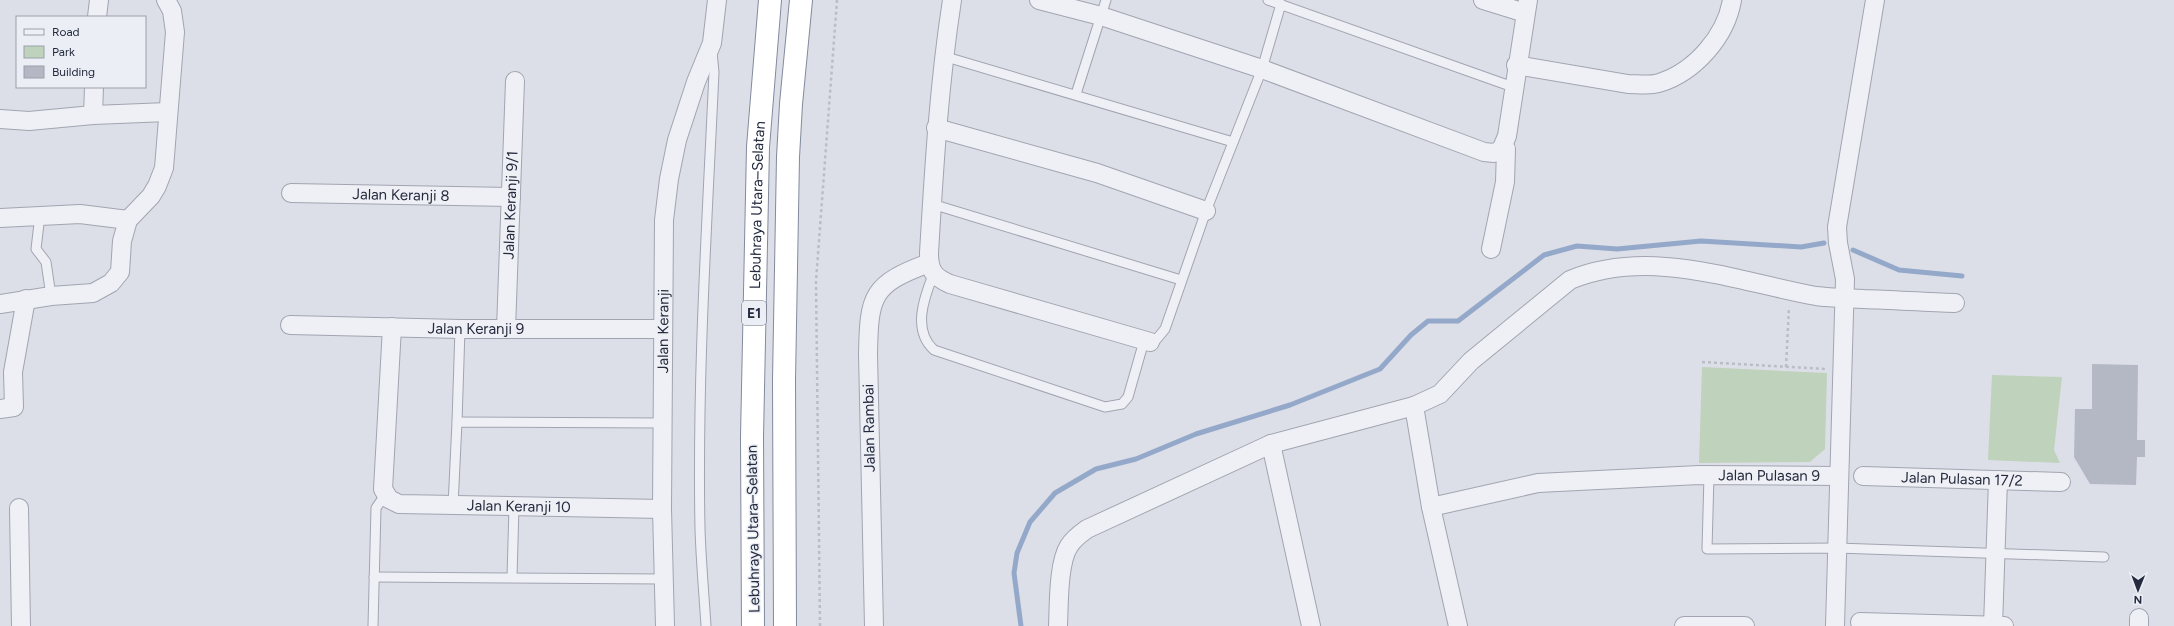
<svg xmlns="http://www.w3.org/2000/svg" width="2174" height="626" font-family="Figtree,sans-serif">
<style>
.green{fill:#bfd2bc}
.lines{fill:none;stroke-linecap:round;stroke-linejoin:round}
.stream{stroke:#94a8ca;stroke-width:5}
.building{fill:#b3b8c4}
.service-casing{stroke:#a1a5b1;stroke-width:11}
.minor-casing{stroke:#a1a5b1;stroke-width:20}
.motorway-casing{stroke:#828a9f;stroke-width:24}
.path{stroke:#babdc5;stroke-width:2.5;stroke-dasharray:3 3;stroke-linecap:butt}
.service{stroke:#eff0f5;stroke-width:9}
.minor{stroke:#eff0f5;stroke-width:18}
.motorway{stroke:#fff;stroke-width:22}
.labels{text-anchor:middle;stroke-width:3;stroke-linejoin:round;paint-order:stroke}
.shield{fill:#ebeef5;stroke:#606675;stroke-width:1}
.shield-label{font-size:14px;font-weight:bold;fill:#252b3e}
.street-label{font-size:15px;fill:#252b3e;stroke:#ebeef5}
</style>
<rect width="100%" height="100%" fill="#dcdfe7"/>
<g class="green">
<polygon points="1702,367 1827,373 1825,449 1810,462 1699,463"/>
<polygon points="1992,375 2062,377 2054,450 2060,463 1988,460"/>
</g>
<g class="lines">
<g class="stream">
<polyline points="1853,250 1899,270 1962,276"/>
<polyline points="1021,626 1014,573 1017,553 1030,522 1055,493 1096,469 1136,459 1196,434 1290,405 1380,369 1411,335 1428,321 1458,321 1544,255 1577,246 1617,249 1701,241 1801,247 1824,243"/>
</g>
</g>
<polygon class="building" points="2092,364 2138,365 2137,440 2145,440 2145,457 2137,457 2136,485 2090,484 2074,457 2075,409 2092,409"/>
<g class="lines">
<defs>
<g id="service">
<polyline points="1268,0 1513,87"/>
<polyline points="943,56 1233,142"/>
<polyline points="1076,94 1106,0"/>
<polyline points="932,204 1181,280"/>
<polyline points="40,215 36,249 46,262 51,296"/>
<path d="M933,275C924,298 912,330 934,350L1105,407L1122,404L1128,397L1144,341"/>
<polyline points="1150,342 1155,341 1165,329 1206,211 1262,69 1281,4"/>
<polyline points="457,422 460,329"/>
<polyline points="1709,476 1707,549 1837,548 2104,557"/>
<polyline points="453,506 457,422 662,423"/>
<polyline points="374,577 664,579"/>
<polyline points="512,577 514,507"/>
<polyline points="373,626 376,508 385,495"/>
<path d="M706,626C704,594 701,561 700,529C697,377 707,224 714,72L712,52"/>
</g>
<g id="minor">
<path d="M952,0C939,84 934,168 929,253C929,271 934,277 950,284L1150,342"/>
<polyline points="1039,0 1101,16 1262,69 1484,152 1494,153 1501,150 1507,136 1528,0"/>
<polyline points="1483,0 1525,13"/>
<polyline points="97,17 99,0"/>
<path d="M1516,65L1628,84C1638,84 1649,86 1659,83C1695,72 1726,36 1732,0"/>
<polyline points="93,115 94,87"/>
<polyline points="0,119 29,121 93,115 168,112"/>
<polyline points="936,128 1097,173 1206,211"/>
<path id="s1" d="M291,193L511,197"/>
<polyline points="0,218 80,214 128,220"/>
<polyline points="1491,249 1505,182 1506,149 1501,150"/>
<polyline points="0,304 51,296 93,293 111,283 120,272 122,241 128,220 151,196 157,186 164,168 175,32 172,11 166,0"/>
<path id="s2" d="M290,325L460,329H663"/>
<path id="s3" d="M392,327L383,489L389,499L399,504L662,509"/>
<path id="s4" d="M506,329L515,81"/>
<polyline points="1414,406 1431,507 1458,626"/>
<polyline points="0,409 14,407 13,372 26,299"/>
<polyline points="1271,444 1311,626"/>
<path id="s5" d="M1863,476L2061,482"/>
<path id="s6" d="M1431,507L1538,483L1699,475L1839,476"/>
<polyline points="19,508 21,626"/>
<polyline points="1860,622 2004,626"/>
<path id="s7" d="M665,626L662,509L664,220L669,179L677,140L696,82L712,43L717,0"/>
<path d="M874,626L868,354C869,295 872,284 929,263"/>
<path d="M1058,626C1059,605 1058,563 1069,546C1074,538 1080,534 1087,529L1271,444L1414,406L1440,394L1471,361L1570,280C1650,247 1735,281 1816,296C1831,298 1848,298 1864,299C1894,300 1925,302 1955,303"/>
<polyline points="1684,626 1745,626"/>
<polyline points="1835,626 1845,279 1838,243 1837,227 1875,0"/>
<polyline points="1993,626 1998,480"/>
<polyline points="2139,626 2139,618"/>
</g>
<g id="motorway">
<path id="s8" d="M753,626L752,437L758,147L770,0"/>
<polyline points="785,626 784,380 788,157 791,104 801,0"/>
</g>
</defs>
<use href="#service" class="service-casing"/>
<use href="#minor" class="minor-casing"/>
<use href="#motorway" class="motorway-casing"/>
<g class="path">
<polyline points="1702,362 1826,369"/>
<polyline points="1786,367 1789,307"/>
<polyline points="820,626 816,281 837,0"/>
</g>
<use href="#service" class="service"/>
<use href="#minor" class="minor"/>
<use href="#motorway" class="motorway"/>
</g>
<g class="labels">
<rect class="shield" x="742" y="301" width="24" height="24" rx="3"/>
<g class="shield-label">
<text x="754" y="318">E1</text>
</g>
<g class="street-label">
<text dy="5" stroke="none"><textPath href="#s1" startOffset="110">Jalan Keranji 8</textPath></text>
<text dy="5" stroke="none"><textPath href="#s4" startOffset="124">Jalan Keranji 9/1</textPath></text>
<text dy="5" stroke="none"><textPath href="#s8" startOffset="421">Lebuhraya Utara–Selatan</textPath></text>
<text dy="5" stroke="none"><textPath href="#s2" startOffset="186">Jalan Keranji 9</textPath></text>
<text dy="5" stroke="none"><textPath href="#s7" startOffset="295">Jalan Keranji</textPath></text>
<text transform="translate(869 428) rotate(-91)" y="5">Jalan Rambai</text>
<text dy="5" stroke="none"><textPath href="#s6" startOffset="341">Jalan Pulasan 9</textPath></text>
<text dy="5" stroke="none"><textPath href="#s5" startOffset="99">Jalan Pulasan 17/2</textPath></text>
<text dy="5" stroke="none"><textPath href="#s3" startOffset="305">Jalan Keranji 10</textPath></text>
<text transform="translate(753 529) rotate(-91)" y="5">Lebuhraya Utara–Selatan</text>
</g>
</g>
<rect x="16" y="16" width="130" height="72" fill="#ebeef5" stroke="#9ca0ac"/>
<rect x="24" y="29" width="20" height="6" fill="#eff0f5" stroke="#9ca0ac"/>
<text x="52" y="36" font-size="12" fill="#252b3e">Road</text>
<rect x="24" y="46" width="20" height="12" fill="#bfd2bc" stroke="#9ca0ac"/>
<text x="52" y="56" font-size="12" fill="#252b3e">Park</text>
<rect x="24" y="66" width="20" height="12" fill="#b3b8c4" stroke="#9ca0ac"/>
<text x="52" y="76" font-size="12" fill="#252b3e">Building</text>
<g transform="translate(2138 590) rotate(181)" stroke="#ebeef5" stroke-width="3" paint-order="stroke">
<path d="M0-3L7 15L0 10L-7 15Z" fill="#252b3e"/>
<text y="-6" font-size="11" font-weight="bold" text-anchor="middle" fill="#252b3e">N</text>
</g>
</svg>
